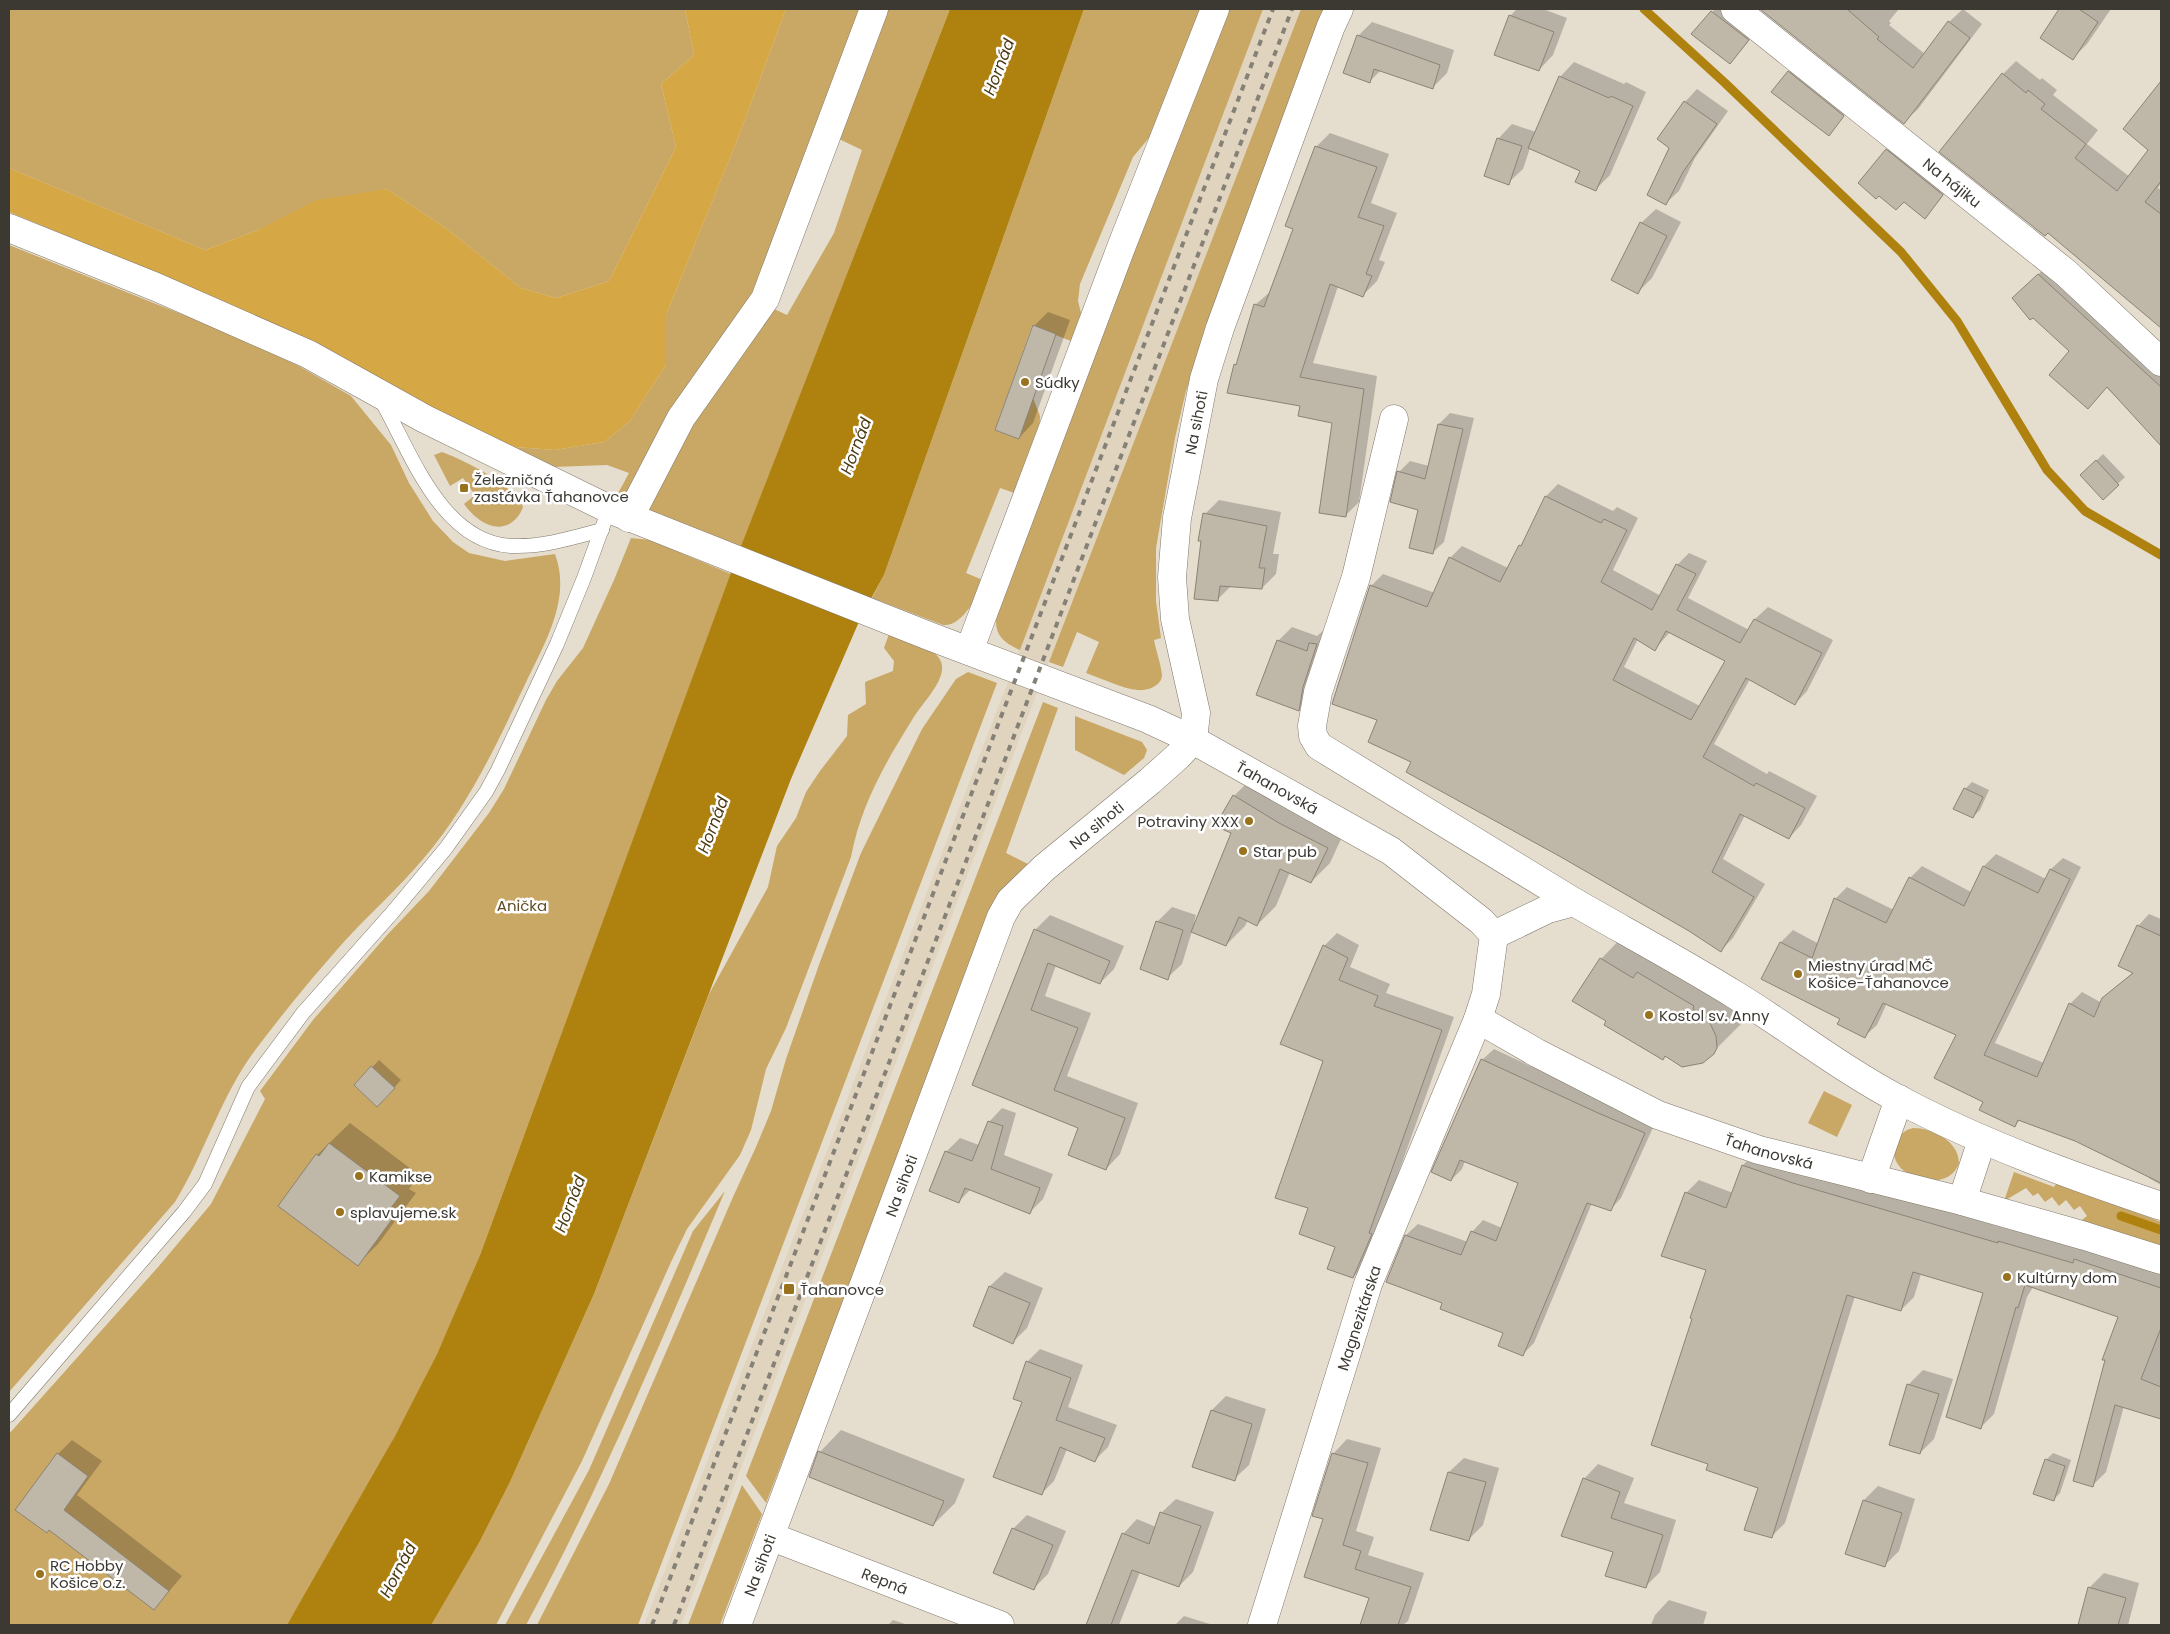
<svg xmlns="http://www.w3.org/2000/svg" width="2170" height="1634" font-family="Poppins,sans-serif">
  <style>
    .built { fill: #e0d4be }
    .green { fill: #c9a765; fill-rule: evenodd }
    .forest { fill: #d6a745 }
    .water { fill: #af820f }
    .shadow { fill: #0003; fill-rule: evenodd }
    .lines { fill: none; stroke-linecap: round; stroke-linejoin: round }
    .stream { stroke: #af820f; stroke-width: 9 }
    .building { fill: #bfb7a8; stroke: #8b8476; fill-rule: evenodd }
    .lane-casing { stroke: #80786b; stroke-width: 15 }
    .street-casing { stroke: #80786b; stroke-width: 29 }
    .lane { stroke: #fff; stroke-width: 14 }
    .street { stroke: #fff; stroke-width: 28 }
    .rail { stroke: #868177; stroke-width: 4; stroke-dasharray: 6 6; stroke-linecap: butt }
    .poi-dot { fill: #98721d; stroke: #fff; stroke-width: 2 }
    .labels { text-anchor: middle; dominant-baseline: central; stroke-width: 5; stroke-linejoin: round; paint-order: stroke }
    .street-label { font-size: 15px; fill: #3c3933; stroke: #fff }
    .poi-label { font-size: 15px; fill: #3c3933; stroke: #fff; text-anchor: start }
    .park-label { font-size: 15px; fill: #614d25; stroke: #fff }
    .water-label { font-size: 16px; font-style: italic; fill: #4c390f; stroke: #fff }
  </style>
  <rect width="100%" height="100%" fill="#e5ddce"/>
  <path class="built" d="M1263 9H1301L1035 698 681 1625H644L1006 687Z"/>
  <g class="green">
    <path d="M9 9H685L694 55 661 84 676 147 609 281 556 298 521 288 447 229 387 189 258 230 205 250 9 168Z"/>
    <path d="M786 9H862L758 295 633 488 615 499 629 473 607 465 553 467 501 446 555 450 604 442 629 422 666 365V315L738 138Z"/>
    <path d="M885 9H950L741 547 650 511 648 507 679 436 772 308 787 315 834 233 862 150 839 139Z"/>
    <path d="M1084 9H1203L1153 133 1133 157 1080 284 1078 301 1081 313 1071 341 1032 326 995 430 1019 439 1033 398 1040 416 1039 439 1020 495 1000 488 966 573 985 581C977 595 963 627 943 625L872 598 884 575Z"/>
    <path d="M1224 9H1263L1020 650C1001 642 993 633 997 612Z"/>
    <path d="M1301 9H1326L1186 391 1175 438 1156 548V601L1161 638 1154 640C1156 651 1161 664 1162 675 1162 686 1147 691 1138 690 1123 689 1101 678 1086 673L1099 642 1077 632 1063 667 1049 662Z"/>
    <path d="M9 245 211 326 297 365 351 396 391 445 409 483 433 521 453 542 469 553 505 561 555 554C571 597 547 639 528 678 498 741 470 804 424 858 399 888 368 915 342 944 312 978 283 1013 256 1049 221 1095 205 1153 175 1202L9 1392Z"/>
    <path d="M442 452C464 460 514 485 523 507 521 513 517 519 511 523 493 534 474 518 464 504L475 495 463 478 450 486 434 455Z"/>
    <path d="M631 538 650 540 731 574 480 1255C465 1289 452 1323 436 1356 391 1448 340 1538 287 1625H9V1434L159 1266 211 1204 265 1099 260 1091 313 1020 388 934 429 891 489 813 504 789 546 700 557 681 583 648 614 580ZM371 1066 395 1088 377 1107 354 1085Z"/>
    <path d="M889 634 933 652C941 658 944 665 941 675 936 691 920 706 912 720 884 765 861 805 851 857L786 1028 766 1069 751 1130 740 1155 687 1229 671 1262 582 1461 496 1625H429L480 1541 510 1482 594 1294 709 994 768 887 777 846 796 818 806 792 820 771 847 736 848 715 866 704 865 682 893 671 894 661 884 648Z"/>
    <path d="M968 672 997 683 638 1625H537L609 1484 733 1197 756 1147 771 1111 786 1059 820 962 861 853 922 729 956 679Z"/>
    <path d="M1043 702 1058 708 1006 853 1030 865 1005 888 766 1503 746 1476Z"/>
    <path d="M1075 716 1142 742 1147 750 1144 758 1124 775 1075 750Z"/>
    <path d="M1824 1091 1852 1105 1837 1137 1808 1123Z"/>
    <path d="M1913 1128C1932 1128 1959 1141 1959 1163 1949 1194 1894 1180 1894 1152 1894 1148 1896 1141 1897 1137L1907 1130Z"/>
    <path d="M2014 1172 2054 1187 2057 1182 2161 1222V1245L2078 1223 2087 1216 2080 1206 2074 1210 2066 1200 2059 1206 2052 1197 2045 1202 2038 1193 2033 1196 2026 1188 2004 1201Z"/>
    <path d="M725 1191C663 1337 602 1485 526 1625H505L589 1470 693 1231Z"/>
    <path d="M742 1485 762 1514 720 1625H688Z"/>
  </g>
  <path class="forest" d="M685 9H786L738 138 666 315V365L629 422 604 442 555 450 501 446 317 344 219 299 9 212V168L205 250 258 230 317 200 387 189 447 229 521 288 556 298 609 281 676 147 661 84 694 55Z"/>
  <path class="water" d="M950 9H1084L884 575 861 617 791 779 594 1294 510 1482 480 1541 431 1625H287L395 1436 437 1354 480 1255 736 559Z"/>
  <g class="shadow">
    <path d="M1517 9H1543L1567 18 1553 55 1539 70 1510 16Z"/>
    <path d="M1715 9H1727L1755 33 1730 63 1693 34Z"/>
    <path d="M1775 9H1899L1889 21 1891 23 1889 25 1925 54 1949 22 1963 9 1982 24 1918 109 1904 122 1770 15Z"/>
    <path d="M2060 9H2111L2087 44 2072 59 2041 38Z"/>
    <path d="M1372 22 1454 50 1447 73 1432 88 1381 70 1370 81 1358 36Z"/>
    <path d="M2016 61 2040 80 2042 78 2057 90 2053 95 2098 130 2087 144 2130 177 2150 149 2159 86 2161 83V183L2158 188 2161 190V326L2151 318 2003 74Z"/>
    <path d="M1574 62 1624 84 1626 82 1646 92 1610 175 1596 189 1582 170 1530 148 1523 169 1508 183 1498 139 1512 124 1536 132 1560 77Z"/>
    <path d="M1795 65 1850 108 1829 134 1789 72Z"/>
    <path d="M1697 89 1728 111 1695 158 1679 191 1666 203 1671 147 1659 139 1685 102Z"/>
    <path d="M1330 133 1389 154 1371 203 1397 213 1379 260 1385 262 1377 281 1363 295 1338 286 1313 363 1377 376 1359 502 1345 516 1334 422 1302 405 1235 365 1238 362 1255 305 1271 291 1294 228 1316 147Z"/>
    <path d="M1897 140 1952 184 1925 218 1887 150Z"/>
    <path d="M1656 209 1681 222 1652 278 1638 292 1641 223Z"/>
    <path d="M2050 263 2161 369V442L2070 351 2025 287Z"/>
    <path d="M1048 312 1070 320 1033 423 1019 438 1034 326Z"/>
    <path d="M1450 413 1474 418 1444 542 1432 553 1419 509 1399 472 1410 461 1429 466 1439 424Z"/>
    <path d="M2103 454 2125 477 2103 498 2082 475Z"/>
    <path d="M1558 484 1613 511 1617 507 1638 518 1613 570 1661 596 1677 565 1689 553 1707 561 1688 598 1749 630 1755 619 1768 607 1833 640 1807 691 1795 704 1750 679 1714 744 1767 774 1769 771 1817 796 1801 825 1789 838 1745 815 1723 859 1765 884 1733 938 1721 950 1413 761 1379 719 1333 703 1371 586 1383 574 1435 593 1450 558 1462 546 1508 568 1520 546 1525 540 1546 496ZM1670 632 1727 660 1700 706 1624 667 1638 639 1655 649Z"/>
    <path d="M1219 500 1281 512 1273 554H1279L1276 574 1262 588 1231 586 1218 599 1202 540 1205 514Z"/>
    <path d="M1292 627 1317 636 1324 630 1330 631 1312 696 1299 709 1278 641Z"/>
    <path d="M1253 777 1346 828 1330 863 1311 882 1290 872 1276 906 1257 925 1248 920 1245 926 1226 945 1192 931 1182 964 1167 978 1157 922 1172 907 1196 915 1194 923 1196 924 1232 833 1234 796Z"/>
    <path d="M1972 782 1989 790 1980 810 1973 817 1965 789Z"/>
    <path d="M1996 854 2046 879 2051 869 2063 858 2081 867 1995 1043 2044 1063 2070 1004 2082 992 2102 1003 2116 987 2134 972 2138 926 2149 914 2161 919V1185L2149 1178 2150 1176 2076 1140 2021 1119 2015 1125 1984 1101 1957 1034 1887 1003 1877 1025 1865 1036 1841 1019 1762 978 1781 942 1793 930 1819 944 1835 899 1847 887 1894 910 1910 878 1922 866 1971 892 1984 866Z"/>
    <path d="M1050 915 1124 946 1114 969 1100 983 1056 965 1045 996 1091 1013 1067 1076 1138 1103 1120 1154 1106 1169 1080 1127 974 1084 1035 930Z"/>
    <path d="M1629 930 1745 1010 1744 1021 1715 1050 1666 1055 1663 1059 1608 1021 1601 959Z"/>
    <path d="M1337 933 1359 945 1350 967 1390 984 1386 993 1454 1017 1366 1264 1353 1277 1337 1246 1310 1208 1325 1061 1324 946Z"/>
    <path d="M1494 1049 1610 1103 1656 1121 1621 1198 1610 1210 1592 1203 1534 1343 1523 1354 1505 1332 1444 1302 1387 1281 1406 1235 1418 1224 1468 1242 1472 1232 1483 1220 1502 1228 1520 1183 1465 1161 1462 1169 1451 1180 1482 1060Z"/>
    <path d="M379 1060 401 1080 384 1099 356 1085Z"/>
    <path d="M1002 1108 1016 1113 1004 1155 1053 1174 1043 1199 1029 1213 971 1189 958 1202 930 1191 946 1152 960 1138 979 1145 989 1122Z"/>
    <path d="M350 1123 419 1175 409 1189 416 1193 378 1244 358 1264 317 1155Z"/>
    <path d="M1756 1152 1807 1170 2011 1230 2013 1229 2161 1271V1417L2124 1406 2106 1472 2093 1485 2120 1316 2033 1287 2027 1297 1994 1414 1981 1427 1985 1292 1921 1274 1914 1297 1901 1310 1855 1296 1785 1523 1772 1536 1759 1488 1710 1463 1652 1444 1708 1270 1686 1193 1699 1180 1733 1193 1743 1165Z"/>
    <path d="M1005 1272 1043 1288 1027 1328 1013 1342 975 1326 990 1286Z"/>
    <path d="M1040 1349 1083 1365 1068 1407 1117 1425 1108 1447 1095 1460 1067 1449 1054 1481 1041 1494 1027 1362Z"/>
    <path d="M1923 1370 1953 1379 1934 1439 1920 1453 1908 1385Z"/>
    <path d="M1226 1396 1266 1409 1249 1465 1234 1479 1212 1410Z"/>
    <path d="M841 1430 965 1479 955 1503 933 1525 820 1452Z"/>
    <path d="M1347 1439 1381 1448 1356 1531 1374 1537 1368 1555 1424 1573 1408 1621 1403 1625 1361 1624 1371 1597 1324 1518 1333 1454Z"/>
    <path d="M72 1440 102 1461 77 1495 182 1576 154 1609 50 1528 58 1454Z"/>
    <path d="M2053 1453 2071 1460 2060 1493 2053 1500 2046 1460Z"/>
    <path d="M1464 1458 1499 1468 1483 1525 1468 1540 1449 1472Z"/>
    <path d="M1598 1464 1634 1478 1624 1503 1676 1520 1660 1572 1645 1587 1614 1552 1584 1479Z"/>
    <path d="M1878 1486 1915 1499 1899 1551 1884 1566 1846 1553 1864 1500Z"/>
    <path d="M1176 1499 1214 1512 1193 1572 1179 1586 1140 1572 1119 1625H1088L1123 1534 1137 1519 1156 1527 1161 1513Z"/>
    <path d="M1027 1515 1066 1531 1048 1574 1034 1588 1013 1529Z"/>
    <path d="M2104 1573 2139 1583 2128 1625H2080L2090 1587Z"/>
    <path d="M1669 1600 1707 1612 1703 1625H1651L1655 1615Z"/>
    <path d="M1184 1616 1213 1625H1175Z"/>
    <path d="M893 1620 908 1625H888Z"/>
  </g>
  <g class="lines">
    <g class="stream">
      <path d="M1644 9 1725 83 1901 252 1957 321 2047 470 2085 511 2161 555"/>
      <path d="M2121 1216 2161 1230"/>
    </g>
  </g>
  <g class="building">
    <path d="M1760 9H1847L1879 37 1877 39 1913 68 1948 21 1970 38 1904 124Z"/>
    <path d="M2059 9H2079L2098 22 2073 60 2040 38Z"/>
    <path d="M1711 11 1749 40 1730 64 1691 34Z"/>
    <path d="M1509 15 1554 32 1539 71 1494 55Z"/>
    <path d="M1357 35 1440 65 1433 89 1374 69 1370 83 1343 73Z"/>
    <path d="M1788 71 1844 116 1829 136 1771 92Z"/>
    <path d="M2002 73 2026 93 2028 90 2045 104 2041 109 2086 144 2075 158 2117 191 2148 150 2123 129 2161 81V181L2145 202 2161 214V328L2048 233 2045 236 1939 152Z"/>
    <path d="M1559 76 1609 98 1611 96 1633 106 1596 191 1575 182 1580 171 1528 148Z"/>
    <path d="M1684 101 1717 124 1683 172 1666 205 1647 195 1669 148 1657 139Z"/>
    <path d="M1497 138 1522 146 1509 185 1484 176Z"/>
    <path d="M1315 146 1377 167 1358 217 1384 226 1366 274 1372 276 1363 297 1330 284 1300 377 1364 389 1346 517 1319 513 1332 423 1298 416 1300 406 1227 393 1234 364 1236 365 1254 304 1264 307 1293 229 1285 226Z"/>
    <path d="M1886 149 1943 195 1925 219 1904 202 1896 210 1879 196 1876 199 1858 183Z"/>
    <path d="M1640 222 1667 236 1638 294 1611 280Z"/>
    <path d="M2038 274 2161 387V446L2107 387 2088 409 2049 375 2069 351 2033 318 2030 320 2012 298Z"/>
    <path d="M1033 325 1056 334 1019 439 995 430Z"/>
    <path d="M1438 424 1463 429 1433 554 1409 548 1418 510 1390 502 1397 471 1425 479Z"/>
    <path d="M2096 460 2119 485 2103 500 2080 475Z"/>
    <path d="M1545 496 1601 523 1604 519 1627 530 1601 582 1652 610 1676 564 1696 574 1677 610 1740 643 1754 619 1822 653 1795 705 1746 678 1703 757 1754 786 1756 783 1805 808 1789 839 1740 814 1712 872 1754 897 1721 952 1689 931 1561 857 1406 772 1411 762 1368 742 1377 720 1332 704 1370 585 1427 607 1449 557 1500 582 1519 545 1521 546ZM1666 631 1725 661 1691 720 1613 680 1634 638 1655 651Z"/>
    <path d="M1203 513 1267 526 1259 568H1265L1262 589 1220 586 1218 601 1194 599 1201 541H1198Z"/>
    <path d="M1277 640 1307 651 1309 643 1317 644 1303 687 1299 711 1256 695Z"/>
    <path d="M1964 788 1983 797 1973 818 1953 809Z"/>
    <path d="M1233 795 1279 823 1328 848 1311 883 1280 869 1257 926 1239 917 1226 946 1191 932 1231 833 1215 826Z"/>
    <path d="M1983 866 2038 893 2050 869 2070 879 1984 1055 2037 1077 2069 1003 2094 1017 2102 998 2133 973 2118 966 2137 925 2161 936V1183L2075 1141 2018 1120 2015 1127 1979 1110 1983 1102 1934 1078 1956 1035 1883 1003 1865 1038 1837 1024 1840 1019 1761 979 1780 942 1812 958 1834 898 1886 923 1909 877 1964 906Z"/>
    <path d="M1156 921 1183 930 1168 980 1140 969Z"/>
    <path d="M1034 929 1110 961 1100 984 1048 963 1031 1010 1078 1028 1054 1090 1125 1118 1106 1170 1068 1155 1078 1128 972 1085Z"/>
    <path d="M1323 945 1348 958 1339 980 1378 996 1374 1006 1442 1030 1369 1233 1372 1234 1353 1278 1327 1269 1335 1247 1299 1234 1308 1208 1275 1198 1323 1061 1280 1044Z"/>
    <path d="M1600 958 1633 978 1637 972 1694 1006 1693 1009 1708 1019 1716 1036 1717 1048 1714 1054 1703 1063 1682 1067 1665 1056 1663 1060 1604 1025 1606 1021 1572 1001Z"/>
    <path d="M1481 1059 1598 1113 1645 1133 1611 1211 1587 1203 1523 1356 1498 1346 1503 1333 1440 1309 1442 1303 1386 1282 1405 1235 1461 1255 1471 1231 1496 1241 1518 1183 1460 1160 1451 1181 1431 1172Z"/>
    <path d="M371 1066 395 1088 377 1107 354 1085Z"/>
    <path d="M988 1121 1003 1126 991 1169 1040 1188 1030 1214 965 1188 959 1203 929 1191 945 1151 972 1161Z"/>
    <path d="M329 1143 400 1196 390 1209 396 1214 358 1266 278 1206 316 1154 319 1156Z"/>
    <path d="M1742 1165 1793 1183 1998 1243V1241L2073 1263 2074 1259 2161 1288V1328L2141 1379 2161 1387V1419L2115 1405 2093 1487 2073 1481 2105 1360H2102L2118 1317 2025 1285 2018 1308 2016 1307 1981 1429 1946 1417 1983 1293 1913 1272 1901 1311 1847 1295 1772 1538 1744 1530 1758 1488 1706 1470 1708 1464 1651 1445 1692 1319 1690 1318 1706 1270 1661 1256 1685 1192 1726 1208Z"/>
    <path d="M989 1286 1030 1303 1013 1344 973 1326Z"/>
    <path d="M1026 1361 1071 1378 1056 1420 1105 1438 1095 1462 1060 1447 1042 1495 993 1477 1022 1402 1013 1399Z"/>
    <path d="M1907 1384 1939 1394 1920 1454 1889 1445Z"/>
    <path d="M1211 1410 1252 1424 1235 1481 1192 1467Z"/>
    <path d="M818 1451 944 1501 933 1526 809 1477Z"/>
    <path d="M57 1453 88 1476 64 1510 169 1591 154 1610 49 1530 47 1533 15 1510Z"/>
    <path d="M1332 1453 1368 1463 1343 1545 1361 1551 1355 1569 1411 1587 1398 1625H1360L1369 1598 1304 1577 1323 1519 1312 1516Z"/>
    <path d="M2045 1459 2065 1466 2054 1501 2033 1494Z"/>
    <path d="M1448 1472 1486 1482 1469 1541 1430 1530Z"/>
    <path d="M1583 1478 1620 1492 1611 1518 1663 1535 1646 1588 1605 1576 1613 1552 1561 1536Z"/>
    <path d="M1863 1500 1902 1513 1885 1567 1845 1554Z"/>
    <path d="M1160 1512 1201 1526 1179 1587 1132 1570 1111 1625H1086L1122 1533 1149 1544Z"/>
    <path d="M1012 1528 1053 1545 1034 1590 993 1573Z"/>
    <path d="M2088 1587 2126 1598 2118 1625H2078Z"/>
  </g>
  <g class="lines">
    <defs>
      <g id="lane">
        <path d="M381 400C411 452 441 543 512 546 543 547 572 538 602 530"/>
        <path d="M9 1415 184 1212 205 1184 248 1087 262 1068 303 1013 392 913 446 848 486 792 498 770 557 644 584 578 609 509"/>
      </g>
      <g id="street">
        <path id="s1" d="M1735 9 2066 273 2161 362"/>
        <path id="s2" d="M9 228 156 287 308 354 425 419 609 509 929 636 1148 719 1193 740 1391 851 1481 921 1494 935 1486 994 1478 1019 1368 1284 1262 1625"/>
        <path d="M1394 419 1356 577 1318 692 1312 726 1313 736 1319 746 1574 902"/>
        <path d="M629 518 681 418 765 299 874 9"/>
        <path d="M969 651 1122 245 1215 9"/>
        <path d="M1494 935 1548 909 1574 902C1628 933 1684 963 1737 996 1792 1030 1843 1070 1900 1100 1983 1144 2072 1176 2161 1206"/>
        <path id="s3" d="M1478 1019 1537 1053 1658 1115 1759 1150 1962 1201 2085 1236 2161 1260"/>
        <path d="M1871 1179 1899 1099"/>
        <path d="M1962 1201 1982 1140"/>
        <path id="s4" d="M772 1537 1000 1625"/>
        <path id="s5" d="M737 1625 1001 917 1010 901 1044 868 1150 781 1178 756 1193 740 1196 713 1175 619 1172 577 1177 518 1204 379 1220 328 1331 26 1339 9"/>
      </g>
    </defs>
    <use href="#lane" class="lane-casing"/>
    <use href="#street" class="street-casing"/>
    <use href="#lane" class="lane"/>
    <use href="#street" class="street"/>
    <g class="rail">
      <path d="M652 1625 1273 9"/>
      <path d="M674 1625 1292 9"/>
    </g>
  </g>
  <g class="poi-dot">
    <circle cx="1025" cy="382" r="5"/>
    <rect x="459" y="483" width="10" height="10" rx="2.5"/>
    <circle cx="1249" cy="821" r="5"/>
    <circle cx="1243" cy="851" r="5"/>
    <circle cx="1798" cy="974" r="5"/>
    <circle cx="1649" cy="1015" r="5"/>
    <circle cx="359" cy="1176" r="5"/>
    <circle cx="340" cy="1212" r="5"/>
    <circle cx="2007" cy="1277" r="5"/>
    <rect x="783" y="1283" width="12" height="12" rx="2.5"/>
    <circle cx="40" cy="1574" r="5"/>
  </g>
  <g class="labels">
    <g class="street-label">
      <text stroke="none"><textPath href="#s1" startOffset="278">Na hájiku</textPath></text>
      <text stroke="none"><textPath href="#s5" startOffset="1340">Na sihoti</textPath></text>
      <text stroke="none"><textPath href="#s2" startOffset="1388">Ťahanovská</textPath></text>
      <text stroke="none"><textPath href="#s5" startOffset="889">Na sihoti</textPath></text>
      <text stroke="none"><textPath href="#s3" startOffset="321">Ťahanovská</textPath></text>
      <text stroke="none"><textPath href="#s5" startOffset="469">Na sihoti</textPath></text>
      <text transform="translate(1359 1318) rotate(-72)">Magnezitárska</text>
      <text stroke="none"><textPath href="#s5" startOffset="64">Na sihoti</textPath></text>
      <text stroke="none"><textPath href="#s4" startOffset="121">Repná</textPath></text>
    </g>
    <g class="poi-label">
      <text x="1035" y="382">Súdky</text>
      <text x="474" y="479">Železničná<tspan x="474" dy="17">zastávka Ťahanovce</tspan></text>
      <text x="1239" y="821" text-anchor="end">Potraviny XXX</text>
      <text x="1253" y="851">Star pub</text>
      <text x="1808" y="965">Miestny úrad MČ<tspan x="1808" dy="17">Košice-Ťahanovce</tspan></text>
      <text x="1659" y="1015">Kostol sv. Anny</text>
      <text x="369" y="1176">Kamikse</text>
      <text x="350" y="1212">splavujeme.sk</text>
      <text x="2017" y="1277">Kultúrny dom</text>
      <text x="800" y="1289">Ťahanovce</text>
      <text x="50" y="1565">RC Hobby<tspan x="50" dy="17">Košice o.z.</tspan></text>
    </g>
    <g class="park-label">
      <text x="522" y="905">Anička</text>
    </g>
    <g class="water-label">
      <text transform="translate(999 67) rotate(-69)">Hornád</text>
      <text transform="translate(856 446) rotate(-69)">Hornád</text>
      <text transform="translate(713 825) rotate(-69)">Hornád</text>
      <text transform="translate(570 1204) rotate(-69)">Hornád</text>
      <text transform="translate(398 1570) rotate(-62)">Hornád</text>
    </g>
  </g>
  <rect width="2170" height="1634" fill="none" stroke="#3c3933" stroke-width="20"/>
</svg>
